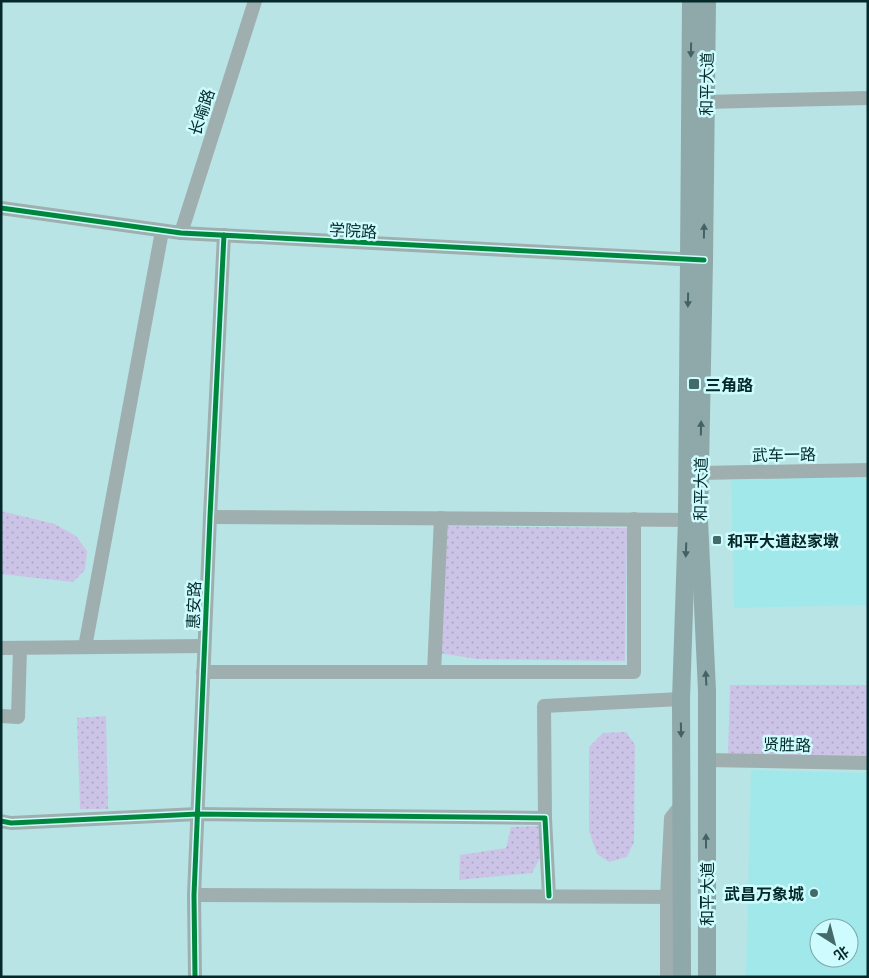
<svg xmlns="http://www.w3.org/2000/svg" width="869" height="978" font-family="Lato,'Noto Sans SC',sans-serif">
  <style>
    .built { fill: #a1e8eb; fill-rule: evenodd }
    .park { fill: url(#park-dots) }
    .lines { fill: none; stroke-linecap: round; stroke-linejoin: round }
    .minor { stroke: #9fafaf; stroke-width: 14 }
    .major { stroke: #8fa8a9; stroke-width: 18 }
    .cycleway-casing { stroke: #cefcfe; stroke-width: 8 }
    .cycleway { stroke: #00873e; stroke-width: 5 }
    .oneway { fill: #436263 }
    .poi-dot { fill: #446a6b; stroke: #cefcfe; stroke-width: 2 }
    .labels { text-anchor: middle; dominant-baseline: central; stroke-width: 5; stroke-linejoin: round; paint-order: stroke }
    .street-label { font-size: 16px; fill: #05292a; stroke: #cefcfe }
    .poi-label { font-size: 16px; font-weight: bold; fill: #05292a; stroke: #cefcfe; text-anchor: start }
  </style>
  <defs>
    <pattern id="park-dots" width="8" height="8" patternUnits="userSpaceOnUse" patternTransform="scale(1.25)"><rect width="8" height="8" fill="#ccc4e7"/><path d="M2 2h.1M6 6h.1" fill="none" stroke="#aea8c6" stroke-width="1.8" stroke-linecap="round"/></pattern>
  </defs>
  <rect width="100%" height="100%" fill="#b8e4e5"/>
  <g class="built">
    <path d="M868 476V605L734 608 731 480Z"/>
    <path d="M751 770 868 773V977H746ZM819 928H849V958H819Z"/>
  </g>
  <g class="park">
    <path d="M1 511 55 524 76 536 87 551 85 570 73 582 1 574Z"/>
    <path d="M445 526 627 528 625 661 477 659 438 653Z"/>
    <path d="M730 685H868V756L728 755Z"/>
    <path d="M106 716 108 809H80L77 718Z"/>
    <path d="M626 732 635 745 634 842 627 857 609 862 597 854 589 831V747L603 733Z"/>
    <path d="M538 826 541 856 532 873 459 880 460 855 506 848 511 827Z"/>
  </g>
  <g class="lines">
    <g class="minor">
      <path d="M706 102 868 98"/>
      <path d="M1 208 181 233 698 260"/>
      <path d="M181 233 255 1"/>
      <path d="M700 473 868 470"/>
      <path d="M210 517 696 520"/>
      <path d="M85 647 162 231"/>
      <path d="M1 648 204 646"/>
      <path d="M203 672H634V519"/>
      <path d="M434 672 441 518"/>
      <path d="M1 716 18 717 20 648"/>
      <path d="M706 760 868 763"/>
      <path d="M545 818 544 706 681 699"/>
      <path d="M1 821 11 823 198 814 545 818 549 896"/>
      <path d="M194 895 682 897"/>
      <path d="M195 977 194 895 210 517 224 235"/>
      <path d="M667 977V897L671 818 682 804"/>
    </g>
    <g class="major">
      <path d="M707 1 704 260 699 520 707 691V977"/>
      <path d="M682 977 681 699 687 520 691 1"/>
    </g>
    <defs>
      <g id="cycleway">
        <path d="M1 208 181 233 704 260"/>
        <path d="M1 821 11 823 198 814 545 818 549 896"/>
        <path d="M195 977 194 895 210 517 224 235"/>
      </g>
    </defs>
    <use href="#cycleway" class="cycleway-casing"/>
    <use href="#cycleway" class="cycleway"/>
  </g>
  <defs><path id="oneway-solid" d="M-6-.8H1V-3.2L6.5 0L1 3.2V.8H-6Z" transform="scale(1.25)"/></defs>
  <g class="oneway">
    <use href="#oneway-solid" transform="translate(691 50) rotate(91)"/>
    <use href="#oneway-solid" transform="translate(704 231) rotate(-89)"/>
    <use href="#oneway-solid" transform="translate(688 300) rotate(91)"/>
    <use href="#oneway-solid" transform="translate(701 428) rotate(-89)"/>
    <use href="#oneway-solid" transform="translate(686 550) rotate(92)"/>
    <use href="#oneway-solid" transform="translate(706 678) rotate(-93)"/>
    <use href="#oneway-solid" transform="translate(681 730) rotate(89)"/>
    <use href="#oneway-solid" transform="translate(706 841) rotate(-90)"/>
  </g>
  <g class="poi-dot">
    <rect x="688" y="378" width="12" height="12" rx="2.5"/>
    <rect x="712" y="535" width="10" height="10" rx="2.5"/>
    <circle cx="814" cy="893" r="5"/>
  </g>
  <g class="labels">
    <g class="street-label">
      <text transform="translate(706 84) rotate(-89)">和平大道</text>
      <text transform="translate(201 112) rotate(-72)">长喻路</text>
      <text transform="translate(353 230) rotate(3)">学院路</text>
      <text transform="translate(784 454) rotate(-1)">武车一路</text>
      <text transform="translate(700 489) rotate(-89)">和平大道</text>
      <text transform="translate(193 605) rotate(-88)">惠安路</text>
      <text transform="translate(787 744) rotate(1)">贤胜路</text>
      <text transform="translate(706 894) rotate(-90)">和平大道</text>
    </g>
    <g class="poi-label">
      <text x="705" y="384">三角路</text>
      <text x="727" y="540">和平大道赵家墩</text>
      <text x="804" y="893" text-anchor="end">武昌万象城</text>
    </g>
  </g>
  <rect width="869" height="978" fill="none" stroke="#05292a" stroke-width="5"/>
  <g transform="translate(834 943) rotate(144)"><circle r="24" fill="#cefcfe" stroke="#7ea8a9"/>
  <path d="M0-4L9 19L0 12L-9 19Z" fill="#446a6b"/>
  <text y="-8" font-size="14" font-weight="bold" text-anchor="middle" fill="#05292a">北</text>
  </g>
</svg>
